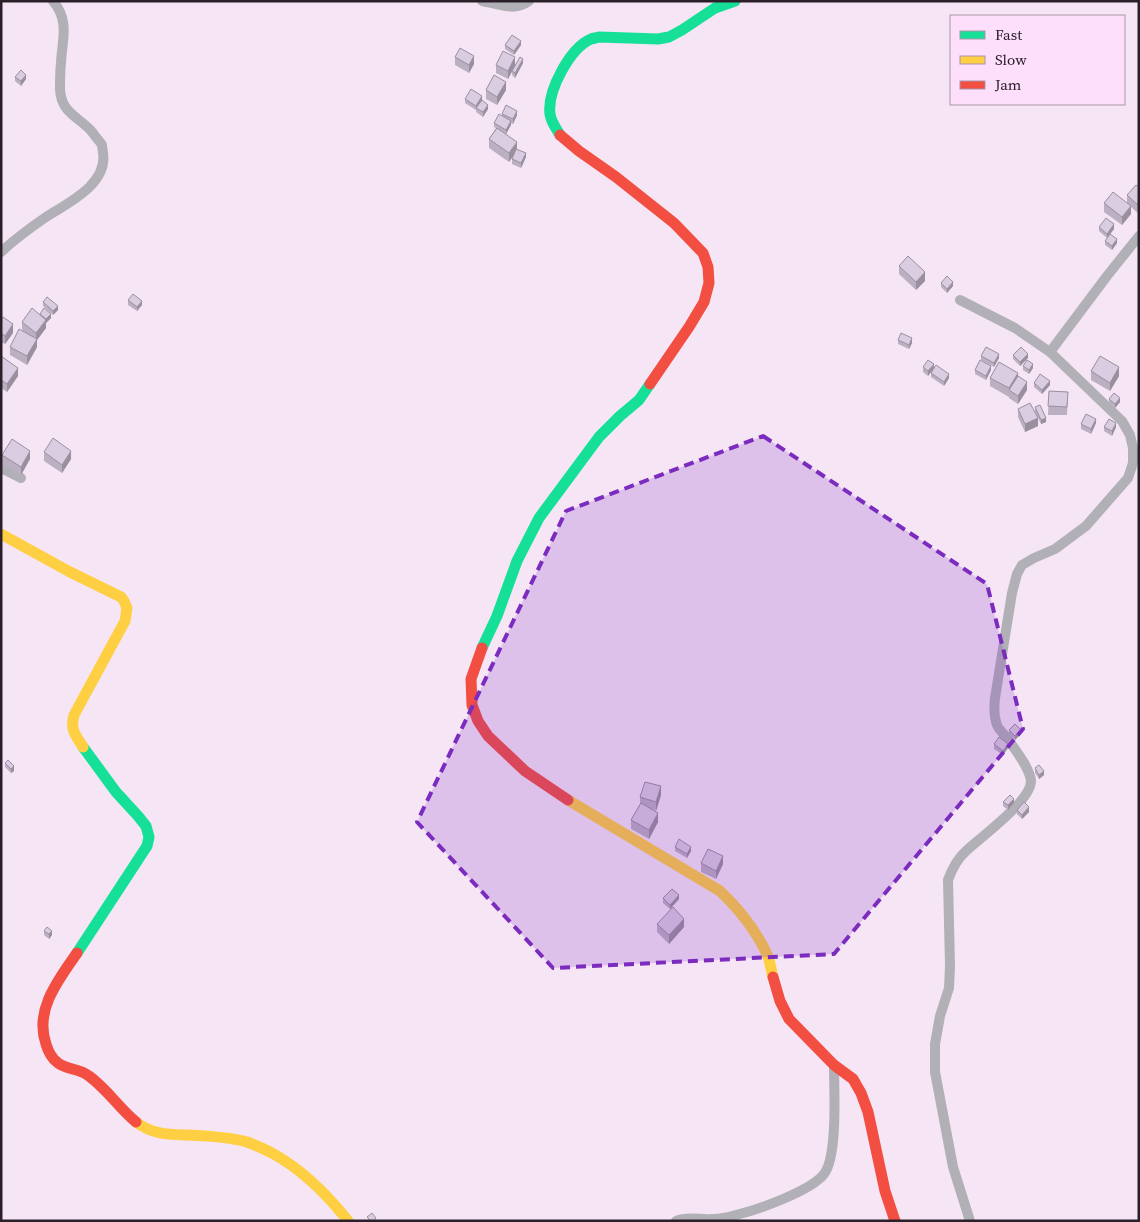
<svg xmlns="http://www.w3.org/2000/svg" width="1140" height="1222" font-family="'Source Serif 4',serif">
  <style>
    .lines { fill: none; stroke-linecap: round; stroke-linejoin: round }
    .street { stroke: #b1b0b7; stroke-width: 10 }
    .fast { stroke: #16e098; stroke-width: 11 }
    .slow { stroke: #ffcf43; stroke-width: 11 }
    .jam { stroke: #f24e42; stroke-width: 11 }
    .wall { fill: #bbafc2 }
    .shaded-wall { fill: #998f9e }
    .building { fill: #dacce1; stroke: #998f9e }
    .marked { fill: #7b2cbf; fill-opacity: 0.2; stroke: #7b2cbf; stroke-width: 4; stroke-dasharray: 10 6; stroke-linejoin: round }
  </style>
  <rect width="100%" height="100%" fill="#f6e6f5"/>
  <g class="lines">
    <g class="street">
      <path d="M482 1C499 4 514 12 529 1"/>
      <path d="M1 252C15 239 30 228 46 217 68 203 108 184 103 153 103 152 102 146 102 145 100 141 95 137 93 133 80 117 61 114 60 89 60 80 60 71 61 63 62 40 70 21 53 1"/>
      <path d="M960 300 1015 328 1050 352 1107 276 1139 236"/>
      <path d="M1 468 21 478"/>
      <path d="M676 1221C688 1216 700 1220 713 1219 720 1219 729 1217 736 1215 757 1210 811 1191 824 1174 838 1156 834 1089 834 1065"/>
      <path d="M970 1221 953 1167 935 1072V1044L940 1016 949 988 950 966 948 880C952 869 957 859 966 851 981 837 1031 801 1031 781 1030 768 1014 748 1007 738 1004 734 999 730 997 725 994 717 994 707 995 698L1012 593 1017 574 1022 565 1034 558 1055 549 1086 526 1128 478 1133 463V448L1130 435 1122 421 1050 352"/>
    </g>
    <g class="fast">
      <path d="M560 135C556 128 551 122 550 114 547 91 570 48 591 39 594 38 596 38 599 37L658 39 669 37 682 30 715 8 735 1"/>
      <path d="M482 648 497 616 517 561 539 518 599 437 620 416 639 400 650 384"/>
      <path d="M77 953 147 846 149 837 146 826 138 816 116 792 83 747"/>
    </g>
    <g class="slow">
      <path d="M1 534 70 572 121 597 124 601 127 608 125 621 74 715C70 730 75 734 83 747"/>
      <path d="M568 800 720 891C739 909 756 931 767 954 770 961 771 970 773 977"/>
      <path d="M136 1122C158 1139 180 1133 206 1136 219 1137 234 1138 247 1142 255 1145 264 1149 272 1153 303 1170 326 1193 348 1221"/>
    </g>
    <g class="jam">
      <path d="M560 135 579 151 616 177 674 223 703 253 708 267 709 283 704 302 689 327 650 384"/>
      <path d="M482 648 471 679 472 705 478 721 488 736 525 771 568 800"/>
      <path d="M77 953C59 979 34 1010 46 1044 48 1051 51 1058 58 1063 67 1070 79 1068 89 1076 107 1089 119 1108 136 1122"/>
      <path d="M773 977 780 1001 789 1019 834 1065 853 1079 861 1093 868 1112 885 1191 895 1221"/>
    </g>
  </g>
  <g class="wall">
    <path d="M505 45H521L514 55 505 49Z"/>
    <path d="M455 57 474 64 469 73 455 65Z"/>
    <path d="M523 63 515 78 512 75V71L508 79 496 73V65L515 66Z"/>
    <path d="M15 77 26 79 21 86 15 81Z"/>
    <path d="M486 90H506L497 105 486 99Z"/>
    <path d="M465 99 482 101 488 109 483 117 476 112V109V110L465 103Z"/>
    <path d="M502 114 517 115 513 124 511 123V125L506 134 517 149 526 157 521 168 512 164V159L514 155 509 162 489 148V139L496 128 494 127V123L502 116Z"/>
    <path d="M1139 187V212L1138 213 1131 207V214L1122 225 1104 212V203L1127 202V195Z"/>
    <path d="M1099 227 1114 229 1107 238 1099 231Z"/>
    <path d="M1105 241 1117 243 1112 250 1105 245Z"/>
    <path d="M899 266 925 281 916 290 899 274Z"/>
    <path d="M941 283 953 286 947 293 941 287Z"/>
    <path d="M128 300 142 305 137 311 128 305Z"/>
    <path d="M43 302 58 310 53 315 43 306Z"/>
    <path d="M40 315 51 318 46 323V328L37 340V347L27 365 10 355V347L24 332 22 330V322Z"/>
    <path d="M1 320 13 333 5 344 1 342Z"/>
    <path d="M898 340 912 343 909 349 898 344Z"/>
    <path d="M1013 355 1028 358 1020 366 1013 359Z"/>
    <path d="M1 356 18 376 7 392 1 388Z"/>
    <path d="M981 356 999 358 994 367 981 360Z"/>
    <path d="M1023 366 1033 368 1029 374 1023 370Z"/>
    <path d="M923 367 934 368 928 376 923 372Z"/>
    <path d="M975 370H991L986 380 975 374Z"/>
    <path d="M1091 371 1119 376 1110 391 1091 380Z"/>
    <path d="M931 373 949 378 944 386 931 377Z"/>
    <path d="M1018 376 1027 390 1018 404 1009 398V396V397L990 386V378Z"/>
    <path d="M1034 383 1050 385 1042 394 1034 387Z"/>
    <path d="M1049 391 1068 392 1067 415H1048Z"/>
    <path d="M1109 399 1120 402 1115 408 1109 403Z"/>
    <path d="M1035 407 1046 422 1041 424 1035 412Z"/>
    <path d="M1018 409 1038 426 1025 432 1018 417Z"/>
    <path d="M1096 423 1091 434 1081 429V424Z"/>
    <path d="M1104 427H1116L1112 436 1104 431Z"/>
    <path d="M44 452 71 459 62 473 44 461Z"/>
    <path d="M2 455 30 459 21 475 2 463Z"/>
    <path d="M1009 730 1021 734 1015 740 1009 734Z"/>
    <path d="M994 744 1008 748 1003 755 994 749Z"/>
    <path d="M5 763 14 771 11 773 5 767Z"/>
    <path d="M1035 768 1044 775 1039 779 1035 773Z"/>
    <path d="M661 795 656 811 652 809 658 822 649 839 631 829V820L640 804V797Z"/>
    <path d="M1003 802 1014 803 1008 810 1003 806Z"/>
    <path d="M1017 810 1029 812 1022 819 1017 814Z"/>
    <path d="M675 847 691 851 687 858 675 851Z"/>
    <path d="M701 863 723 864 716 879 701 872Z"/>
    <path d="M663 898 679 899 670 909 663 903Z"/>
    <path d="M657 924 684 927 669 944 657 932Z"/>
    <path d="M44 931 52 935 49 939 44 935Z"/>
  </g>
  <g class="shaded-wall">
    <path d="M521 41V45L514 55V51Z"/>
    <path d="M474 56V64L469 73V65Z"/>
    <path d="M515 57V66L508 79V71Z"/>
    <path d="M523 59V63L515 78V73Z"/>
    <path d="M26 75V79L21 86V81Z"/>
    <path d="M506 82V90L497 105V97Z"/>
    <path d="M482 96V101L476 108V110V106Z"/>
    <path d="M488 105V109L483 117V112Z"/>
    <path d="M517 111V115L513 124V119Z"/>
    <path d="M511 121V125L506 134V130Z"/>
    <path d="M517 142V150L509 162V153Z"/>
    <path d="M526 153V157L521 168V163Z"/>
    <path d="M1131 206V214L1122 225V217Z"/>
    <path d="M1114 224V229L1107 238V234Z"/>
    <path d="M1117 239V243L1112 250V246Z"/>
    <path d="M925 272V281L916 290V282Z"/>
    <path d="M953 282V286L947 293V289Z"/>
    <path d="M142 301V305L137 311V307Z"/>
    <path d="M58 306V310L53 315V311Z"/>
    <path d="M51 314V318L46 323V319Z"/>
    <path d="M46 320V328L37 340V347L27 365V356L36 341V333Z"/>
    <path d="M13 324V333L5 344V336Z"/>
    <path d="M912 338V343L909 349V345Z"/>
    <path d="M999 354V358L994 367V363Z"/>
    <path d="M1028 354V358L1020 366V362Z"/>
    <path d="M934 364V368L928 376V371Z"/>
    <path d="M1033 364V368L1029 374V370Z"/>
    <path d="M991 366V370L986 380V376Z"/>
    <path d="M1119 367V376L1110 391V383Z"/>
    <path d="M18 368V376L7 392V384Z"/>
    <path d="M1018 373V381L1009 390V397V388Z"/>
    <path d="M949 374V378L944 386V382Z"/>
    <path d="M1050 381V385L1042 394V390Z"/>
    <path d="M1027 382V390L1018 404V396Z"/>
    <path d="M1120 398V402L1115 408V404Z"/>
    <path d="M1038 418V426L1025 432V424Z"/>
    <path d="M1046 418V422L1041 424V420Z"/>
    <path d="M1096 419V423L1091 434V429Z"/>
    <path d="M1116 423V427L1112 436V431Z"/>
    <path d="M30 451V459L21 475V467Z"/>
    <path d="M71 451V459L62 473V465Z"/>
    <path d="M1021 730V734L1015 740V736Z"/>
    <path d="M1008 744V748L1003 755V751Z"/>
    <path d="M14 766V771L11 773V769Z"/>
    <path d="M1044 771V775L1039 779V775Z"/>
    <path d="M661 786V795L656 811V802Z"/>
    <path d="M1014 799V803L1008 810V805Z"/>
    <path d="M1029 807V812L1022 819V815Z"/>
    <path d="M658 813V822L649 839V830Z"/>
    <path d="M691 847V851L687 858V854Z"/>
    <path d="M723 856V864L716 879V871Z"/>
    <path d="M679 895V899L670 909V905Z"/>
    <path d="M684 919V927L669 944V935Z"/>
    <path d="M52 931V935L49 939V934Z"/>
  </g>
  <g class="building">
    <path d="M512 35 521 41 514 51 505 45Z"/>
    <path d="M460 48 474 56 469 65 455 57Z"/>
    <path d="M503 51 515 57 508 71 496 65Z"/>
    <path d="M520 57 523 59 515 73 512 71Z"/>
    <path d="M21 70 26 75 21 81 15 77Z"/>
    <path d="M494 75 506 82 497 97 486 90Z"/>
    <path d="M471 89 482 96 476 106 465 99Z"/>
    <path d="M482 100 488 105 483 112 476 108Z"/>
    <path d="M506 105 517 111 513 119 502 114Z"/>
    <path d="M499 114 511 121 506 130 494 123Z"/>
    <path d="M497 128 517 142 509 153 489 139Z"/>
    <path d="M516 149 526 153 521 163 512 159Z"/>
    <path d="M1136 185 1139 187 1138 205 1127 195Z"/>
    <path d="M1113 192 1131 206 1122 217 1104 203Z"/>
    <path d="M1106 218 1114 224 1107 234 1099 227Z"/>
    <path d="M1110 234 1117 239 1112 246 1105 241Z"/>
    <path d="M908 256 925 272 916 282 899 266Z"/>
    <path d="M947 276 953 282 947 289 941 283Z"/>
    <path d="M133 294 142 301 137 307 128 300Z"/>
    <path d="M47 297 58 306 53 311 43 302Z"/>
    <path d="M32 308 46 320 36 333 22 322Z"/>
    <path d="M44 308 51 314 46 319 40 314Z"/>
    <path d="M3 317 13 324 5 336 1 333V320Z"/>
    <path d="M19 329 37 339 27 356 10 347Z"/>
    <path d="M901 333 912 338 909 345 898 340Z"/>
    <path d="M986 347 999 354 994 363 981 356Z"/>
    <path d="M1021 347 1028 354 1020 362 1013 355Z"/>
    <path d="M1 356 18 368 7 384 1 380Z"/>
    <path d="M1100 356 1119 367 1110 383 1091 371Z"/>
    <path d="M928 360 934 364 928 371 923 367Z"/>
    <path d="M980 360 991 366 986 376 975 370Z"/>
    <path d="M1027 360 1033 364 1029 370 1023 366Z"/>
    <path d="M999 362 1018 373 1009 388 990 378Z"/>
    <path d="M936 365 949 374 944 382 931 373Z"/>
    <path d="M1040 374 1050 381 1042 390 1034 383Z"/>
    <path d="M1018 376 1027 382 1018 396 1009 390Z"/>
    <path d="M1049 391 1068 392 1067 407 1048 406Z"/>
    <path d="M1114 393 1120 398 1115 404 1109 399Z"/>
    <path d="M1030 403 1038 418 1025 424 1018 409Z"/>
    <path d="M1040 405 1046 418 1041 420 1035 407Z"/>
    <path d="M1086 414 1096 419 1091 429 1081 424Z"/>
    <path d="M1109 419 1116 423 1112 431 1104 427Z"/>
    <path d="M53 438 71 451 62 465 44 452Z"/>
    <path d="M12 439 30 451 21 467 2 455Z"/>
    <path d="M1015 724 1021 730 1015 736 1009 730Z"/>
    <path d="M999 737 1008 744 1003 751 994 744Z"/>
    <path d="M8 760 14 766 11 769 5 763Z"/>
    <path d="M1039 765 1044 771 1039 775 1035 768Z"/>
    <path d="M645 782 661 786 656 802 640 797Z"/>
    <path d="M1010 795 1014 799 1008 805 1003 802Z"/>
    <path d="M1024 802 1029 807 1022 815 1017 810Z"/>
    <path d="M641 803 658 813 649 830 631 820Z"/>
    <path d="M679 839 691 847 687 854 675 847Z"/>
    <path d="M708 849 723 856 716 871 701 863Z"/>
    <path d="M672 889 679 895 670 905 663 898Z"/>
    <path d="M673 907 684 919 669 935 657 924Z"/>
    <path d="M47 927 52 931 49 934 44 931Z"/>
    <path d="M372 1213 376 1218 373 1221H371L367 1217Z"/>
  </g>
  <path class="marked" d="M763 436 987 584 1023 729 834 954 553 968 417 822 566 511Z"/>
  <rect width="1140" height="1222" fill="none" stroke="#2b202a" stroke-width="5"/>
  <rect x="950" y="15" width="175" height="90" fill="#fddffb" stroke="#a993a7"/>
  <rect x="960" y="31" width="25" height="8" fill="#16e098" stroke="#a993a7"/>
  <text x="995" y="40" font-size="15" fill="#2b202a">Fast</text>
  <rect x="960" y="56" width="25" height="8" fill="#ffcf43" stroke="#a993a7"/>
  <text x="995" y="65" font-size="15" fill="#2b202a">Slow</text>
  <rect x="960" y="81" width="25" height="8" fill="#f24e42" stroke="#a993a7"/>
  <text x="995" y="90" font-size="15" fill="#2b202a">Jam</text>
</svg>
